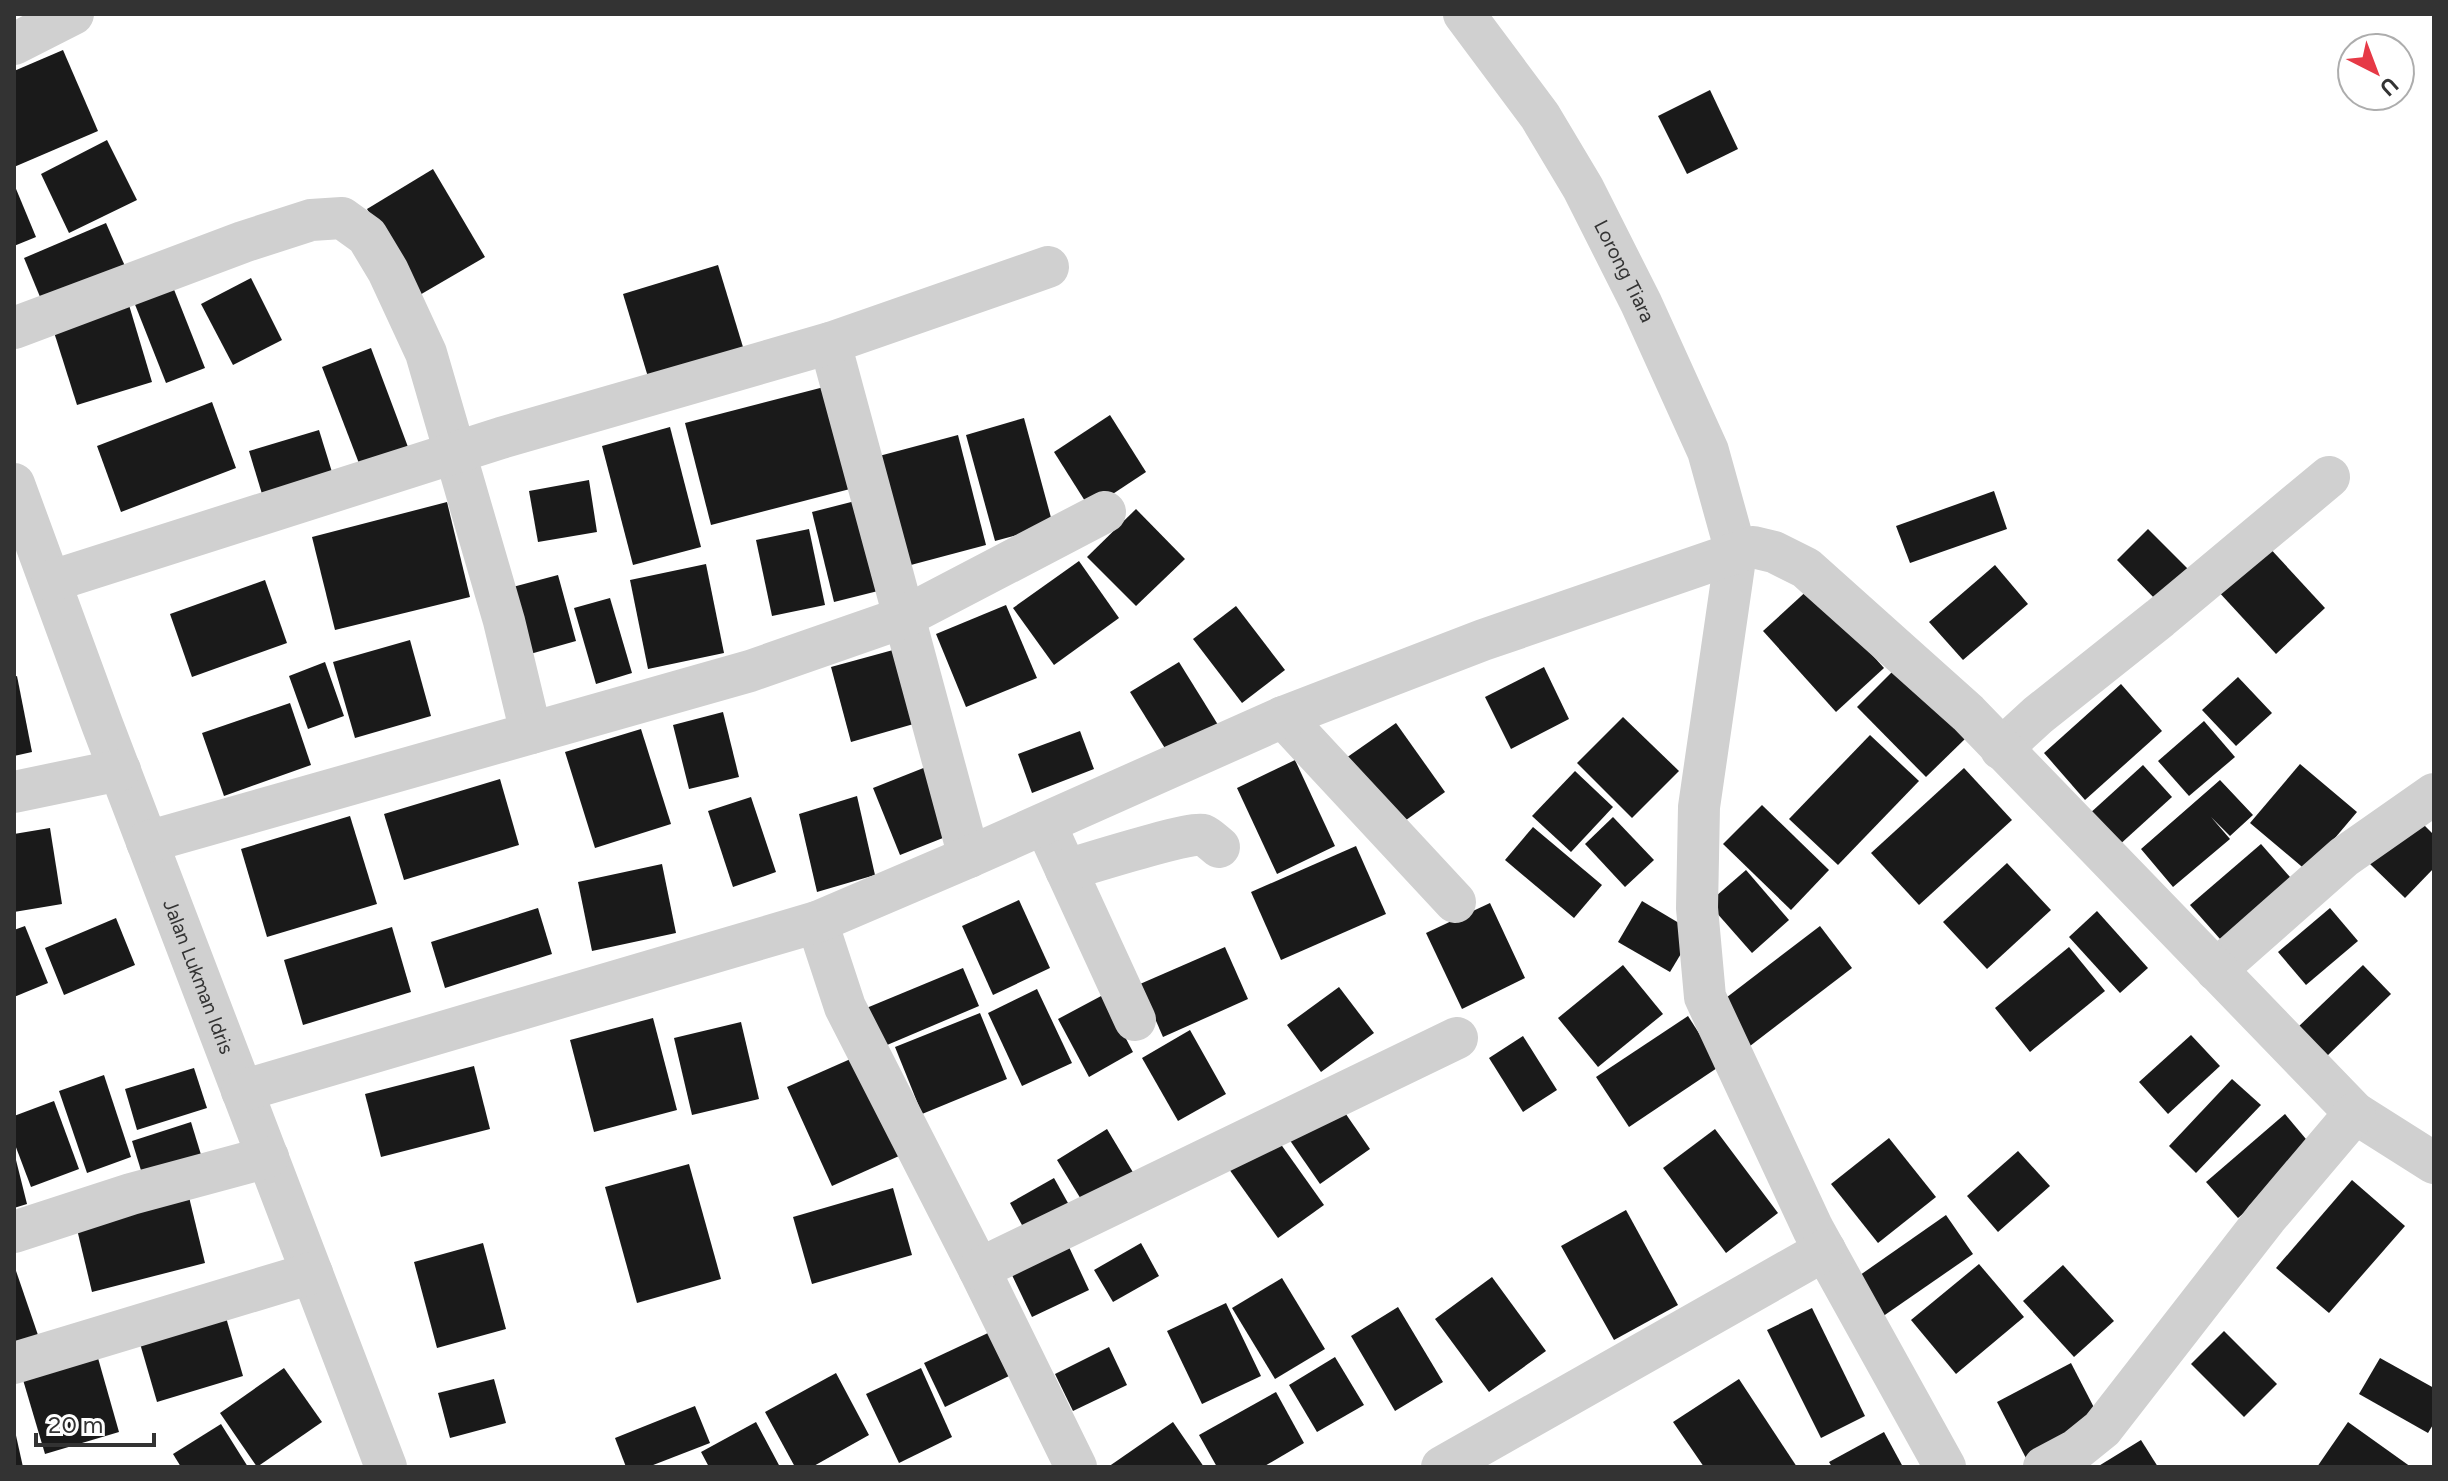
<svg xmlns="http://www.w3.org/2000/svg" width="2448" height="1481" font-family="Figtree,sans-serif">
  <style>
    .building { fill: #1a1a1a }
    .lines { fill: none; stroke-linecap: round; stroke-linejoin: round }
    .minor { stroke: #d0d0d0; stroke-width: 42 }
    .labels { text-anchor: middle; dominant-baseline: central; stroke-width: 8; stroke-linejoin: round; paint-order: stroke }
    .street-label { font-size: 20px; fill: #333; stroke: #fff }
  </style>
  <rect width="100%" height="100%" fill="#fff"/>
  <g class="building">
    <path d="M63 50 98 131 14 167V71Z"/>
    <path d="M1710 90 1738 149 1687 174 1658 116Z"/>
    <path d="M107 140 137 200 69 233 41 174Z"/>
    <path d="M433 169 485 257 418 296 367 209Z"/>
    <path d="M14 184 36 237 14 246Z"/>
    <path d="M106 223 128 273 45 309 24 258Z"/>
    <path d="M718 265 743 347 648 377 623 294Z"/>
    <path d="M251 278 282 340 233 365 201 304Z"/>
    <path d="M173 287 205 368 166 383 134 302Z"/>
    <path d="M129 305 152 382 77 405 53 329Z"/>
    <path d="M371 348 408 447 360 466 322 367Z"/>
    <path d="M824 387 850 489 711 525 685 423Z"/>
    <path d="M212 402 236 468 121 512 97 446Z"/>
    <path d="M1110 415 1146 472 1090 509 1054 452Z"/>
    <path d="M1024 418 1053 525 995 541 966 435Z"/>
    <path d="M670 427 701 547 633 565 602 446Z"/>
    <path d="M319 430 332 472 262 494 249 451Z"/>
    <path d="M958 435 986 545 892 570 864 460Z"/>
    <path d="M589 480 597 532 538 542 529 491Z"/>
    <path d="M1994 491 2007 529 1910 563 1896 526Z"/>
    <path d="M863 499 886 589 834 602 812 512Z"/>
    <path d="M447 502 470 597 335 630 312 537Z"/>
    <path d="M1136 509 1185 559 1136 606 1087 557Z"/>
    <path d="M809 529 825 605 772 616 756 540Z"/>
    <path d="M2148 529 2190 571 2159 603 2117 560Z"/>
    <path d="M2266 544 2325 608 2276 654 2217 590Z"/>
    <path d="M1079 561 1119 618 1054 665 1013 608Z"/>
    <path d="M706 564 724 653 648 669 630 580Z"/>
    <path d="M1995 565 2028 604 1963 660 1929 622Z"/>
    <path d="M558 575 576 641 523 656 505 589Z"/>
    <path d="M265 580 287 643 192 677 170 614Z"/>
    <path d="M1811 587 1884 668 1836 712 1763 631Z"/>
    <path d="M610 598 632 673 596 684 574 608Z"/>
    <path d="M1006 605 1037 678 966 707 936 634Z"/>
    <path d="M1236 606 1285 670 1242 703 1193 639Z"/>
    <path d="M410 640 431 716 355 738 333 662Z"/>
    <path d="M904 647 924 721 851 742 831 667Z"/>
    <path d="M325 662 344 716 308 729 289 676Z"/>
    <path d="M1179 662 1220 728 1171 758 1130 692Z"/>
    <path d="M1544 667 1569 719 1511 749 1485 697Z"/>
    <path d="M1897 667 1967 737 1926 777 1857 707Z"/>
    <path d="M17 676 32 752 14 756V677Z"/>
    <path d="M2238 677 2272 713 2236 746 2202 710Z"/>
    <path d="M2121 684 2162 731 2085 800 2044 753Z"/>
    <path d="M290 703 311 765 224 796 202 733Z"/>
    <path d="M723 712 739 777 689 789 673 725Z"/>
    <path d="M1623 717 1679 771 1632 818 1577 763Z"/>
    <path d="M2204 721 2235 757 2189 796 2158 761Z"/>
    <path d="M1396 723 1445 792 1395 828 1346 758Z"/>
    <path d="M641 729 671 824 595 848 565 752Z"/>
    <path d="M1080 731 1094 769 1032 793 1018 754Z"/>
    <path d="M1870 735 1919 781 1838 865 1789 819Z"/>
    <path d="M1295 760 1335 846 1277 874 1237 788Z"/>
    <path d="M2300 764 2357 812 2307 871 2250 823Z"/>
    <path d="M931 765 958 832 900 855 873 788Z"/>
    <path d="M2143 765 2172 797 2117 847 2088 815Z"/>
    <path d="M1964 768 2012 820 1919 905 1871 853Z"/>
    <path d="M1575 771 1613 807 1571 852 1532 816Z"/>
    <path d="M500 779 519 845 404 880 384 814Z"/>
    <path d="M2220 780 2253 815 2230 836 2211 817 2230 839 2173 887 2141 849Z"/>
    <path d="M857 796 875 875 817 892 799 814Z"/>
    <path d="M751 797 776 872 733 887 708 811Z"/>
    <path d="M1762 805 1829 870 1791 910 1723 844Z"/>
    <path d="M350 816 377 904 267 937 241 849Z"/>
    <path d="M1613 817 1654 860 1625 887 1585 844Z"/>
    <path d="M2416 817 2434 835V868L2405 898 2370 864Z"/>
    <path d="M1533 827 1602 885 1574 918 1505 860Z"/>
    <path d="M50 828 62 904 14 912V834Z"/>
    <path d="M2261 844 2298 886 2228 948 2190 905Z"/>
    <path d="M1356 846 1386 914 1281 960 1251 892Z"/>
    <path d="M2007 863 2051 910 1987 969 1943 922Z"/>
    <path d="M662 864 676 933 592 951 578 882Z"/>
    <path d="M1746 870 1789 920 1752 953 1708 903Z"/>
    <path d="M1019 900 1050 968 993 995 962 926Z"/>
    <path d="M1642 901 1694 932 1670 972 1618 942Z"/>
    <path d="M1490 903 1525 978 1462 1009 1426 933Z"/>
    <path d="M538 908 552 954 445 988 431 942Z"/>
    <path d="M2330 908 2358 941 2306 985 2278 952Z"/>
    <path d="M2097 911 2148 968 2120 993 2069 937Z"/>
    <path d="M116 918 135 965 64 995 45 948Z"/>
    <path d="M25 926 48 983 14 997V930Z"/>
    <path d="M1820 926 1852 968 1750 1046 1718 1004Z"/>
    <path d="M392 927 411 992 303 1025 284 960Z"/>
    <path d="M1225 947 1248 999 1163 1037 1140 984Z"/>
    <path d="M2069 947 2105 991 2030 1052 1995 1008Z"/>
    <path d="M1623 965 1663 1014 1598 1067 1558 1018Z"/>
    <path d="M2363 965 2391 994 2326 1057 2297 1028Z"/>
    <path d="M963 968 979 1006 880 1048 864 1009Z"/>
    <path d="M1339 987 1374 1033 1321 1072 1287 1025Z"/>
    <path d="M1037 989 1072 1063 1022 1086 988 1013Z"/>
    <path d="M1103 995 1133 1052 1089 1077 1058 1019Z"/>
    <path d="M980 1013 1007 1079 922 1114 895 1047Z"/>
    <path d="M1688 1016 1720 1066 1629 1127 1596 1077Z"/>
    <path d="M653 1018 677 1110 594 1132 570 1040Z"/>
    <path d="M741 1022 759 1099 692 1115 674 1038Z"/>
    <path d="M1190 1030 1226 1094 1178 1121 1142 1058Z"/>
    <path d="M2191 1035 2220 1066 2168 1114 2139 1082Z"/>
    <path d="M1523 1036 1557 1090 1523 1112 1489 1058Z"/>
    <path d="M855 1057 899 1156 832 1186 787 1087Z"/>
    <path d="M474 1066 490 1129 381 1157 365 1094Z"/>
    <path d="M194 1068 207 1108 137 1130 125 1089Z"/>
    <path d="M104 1075 131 1157 87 1173 59 1091Z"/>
    <path d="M2232 1079 2261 1105 2196 1173 2169 1146Z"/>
    <path d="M54 1101 79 1169 31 1187 14 1142V1116Z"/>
    <path d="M1339 1104 1370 1149 1320 1184 1289 1139Z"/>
    <path d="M2285 1114 2316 1151 2238 1218 2206 1182Z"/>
    <path d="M191 1122 206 1171 147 1190 132 1141Z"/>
    <path d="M1107 1129 1137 1179 1087 1209 1057 1160Z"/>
    <path d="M1715 1129 1778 1213 1726 1253 1663 1168Z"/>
    <path d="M1275 1136 1324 1205 1278 1238 1229 1169Z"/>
    <path d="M1889 1138 1936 1197 1878 1243 1831 1184Z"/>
    <path d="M2018 1151 2050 1186 1998 1232 1967 1196Z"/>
    <path d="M15 1156 27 1204 14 1208V1157Z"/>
    <path d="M689 1164 721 1279 637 1303 605 1187Z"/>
    <path d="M1054 1178 1073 1212 1029 1238 1010 1203Z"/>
    <path d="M2352 1180 2405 1226 2329 1313 2276 1268Z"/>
    <path d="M893 1188 912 1255 812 1284 793 1217Z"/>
    <path d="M189 1197 205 1263 92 1292 76 1225Z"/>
    <path d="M1626 1210 1678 1305 1614 1340 1561 1246Z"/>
    <path d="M1946 1215 1973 1254 1879 1319 1853 1280Z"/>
    <path d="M483 1243 506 1329 437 1348 414 1262Z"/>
    <path d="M1141 1243 1159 1276 1113 1302 1094 1270Z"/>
    <path d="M1069 1247 1089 1290 1032 1317 1011 1273Z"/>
    <path d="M1979 1264 2024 1317 1956 1374 1911 1320Z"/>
    <path d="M14 1265 38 1335 14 1343Z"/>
    <path d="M2063 1265 2114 1321 2074 1357 2023 1301Z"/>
    <path d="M1492 1277 1546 1351 1489 1392 1435 1319Z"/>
    <path d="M1282 1278 1325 1349 1275 1379 1232 1308Z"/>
    <path d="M1226 1303 1261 1376 1202 1404 1167 1331Z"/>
    <path d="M1398 1307 1443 1382 1395 1411 1351 1336Z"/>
    <path d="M1812 1308 1865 1416 1821 1438 1767 1330Z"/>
    <path d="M225 1314 243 1376 157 1402 139 1340Z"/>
    <path d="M2224 1331 2277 1384 2244 1417 2191 1364Z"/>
    <path d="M988 1333 1009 1376 945 1407 924 1363Z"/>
    <path d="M1109 1347 1127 1385 1073 1411 1055 1374Z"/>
    <path d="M96 1351 119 1432 45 1454 21 1373Z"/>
    <path d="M1335 1357 1364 1405 1317 1432 1289 1385Z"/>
    <path d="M2380 1358 2434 1388V1423L2428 1433 2359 1394Z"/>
    <path d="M2071 1363 2102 1423 2028 1462 1997 1402Z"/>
    <path d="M284 1368 322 1422 257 1467 220 1413Z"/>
    <path d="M921 1368 952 1437 899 1463 866 1394Z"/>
    <path d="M836 1373 869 1435 812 1467H795L765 1412Z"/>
    <path d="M494 1379 506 1423 450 1438 438 1393Z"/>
    <path d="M1739 1379 1797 1467H1704L1673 1422Z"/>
    <path d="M1276 1392 1304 1443 1263 1467H1217L1199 1435Z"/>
    <path d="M695 1406 710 1443 648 1467H626L615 1438Z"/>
    <path d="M756 1422 780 1467H709L701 1452Z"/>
    <path d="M1173 1422 1204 1467H1108Z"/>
    <path d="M2348 1422 2411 1467H2317Z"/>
    <path d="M221 1424 248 1467H181L173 1454Z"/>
    <path d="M14 1431H15L23 1467H14Z"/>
    <path d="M1884 1432 1903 1467H1832L1829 1462Z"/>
    <path d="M2141 1440 2158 1467H2097Z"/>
  </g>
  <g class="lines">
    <g class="minor">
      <path id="s1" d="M1464 14 1540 116 1583 188 1641 303 1708 451 1736 552 1699 807 1697 908 1705 997 1813 1229 1945 1467"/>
      <path d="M14 44 73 14"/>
      <path d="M14 328 243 242 311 220 342 218 367 236 388 271 426 353 504 621 531 733"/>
      <path d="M830 343 969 857"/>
      <path id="s2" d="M14 484 102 724 386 1467"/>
      <path d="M52 581 501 438 830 343 1048 267"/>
      <path d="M1283 717 1455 902"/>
      <path d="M2001 749 2038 715 2160 618 2329 477"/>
      <path d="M14 792 120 770"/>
      <path d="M1045 824 1135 1020"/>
      <path d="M147 842 750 671 902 618 1105 512"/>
      <path d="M1066 870C1087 864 1191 831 1203 835 1208 837 1215 844 1219 847"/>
      <path d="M817 922 845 1007 979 1269 1076 1467"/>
      <path d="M2216 970 2344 857 2434 794"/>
      <path d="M242 1091 817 922 969 857 1283 717 1483 640 1753 547 1774 552 1806 568 1968 713 2355 1113 2434 1163"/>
      <path d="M14 1232 131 1194 268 1157"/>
      <path d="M979 1269 1457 1038"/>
      <path d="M14 1363 312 1273"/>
      <path d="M1442 1467 1825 1250"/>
      <path d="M2044 1467 2076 1450 2102 1429 2266 1218 2355 1113"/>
    </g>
  </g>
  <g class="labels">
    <g class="street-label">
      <text stroke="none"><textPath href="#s1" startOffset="304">Lorong Tiara</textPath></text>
      <text stroke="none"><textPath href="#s2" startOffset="526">Jalan Lukman Idris</textPath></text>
    </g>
  </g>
  <rect width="2448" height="1481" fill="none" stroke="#333333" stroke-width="32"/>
  <g transform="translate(2376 72) rotate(138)"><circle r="38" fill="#ffffff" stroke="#adadad" stroke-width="2"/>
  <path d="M0-6L14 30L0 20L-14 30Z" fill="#e63946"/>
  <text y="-12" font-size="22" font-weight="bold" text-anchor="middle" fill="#333333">U</text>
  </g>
  <path d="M36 1433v12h118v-12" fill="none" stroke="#333333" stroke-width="4"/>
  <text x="48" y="1433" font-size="24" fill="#333333" stroke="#ffffff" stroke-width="6" paint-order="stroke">20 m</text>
</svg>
